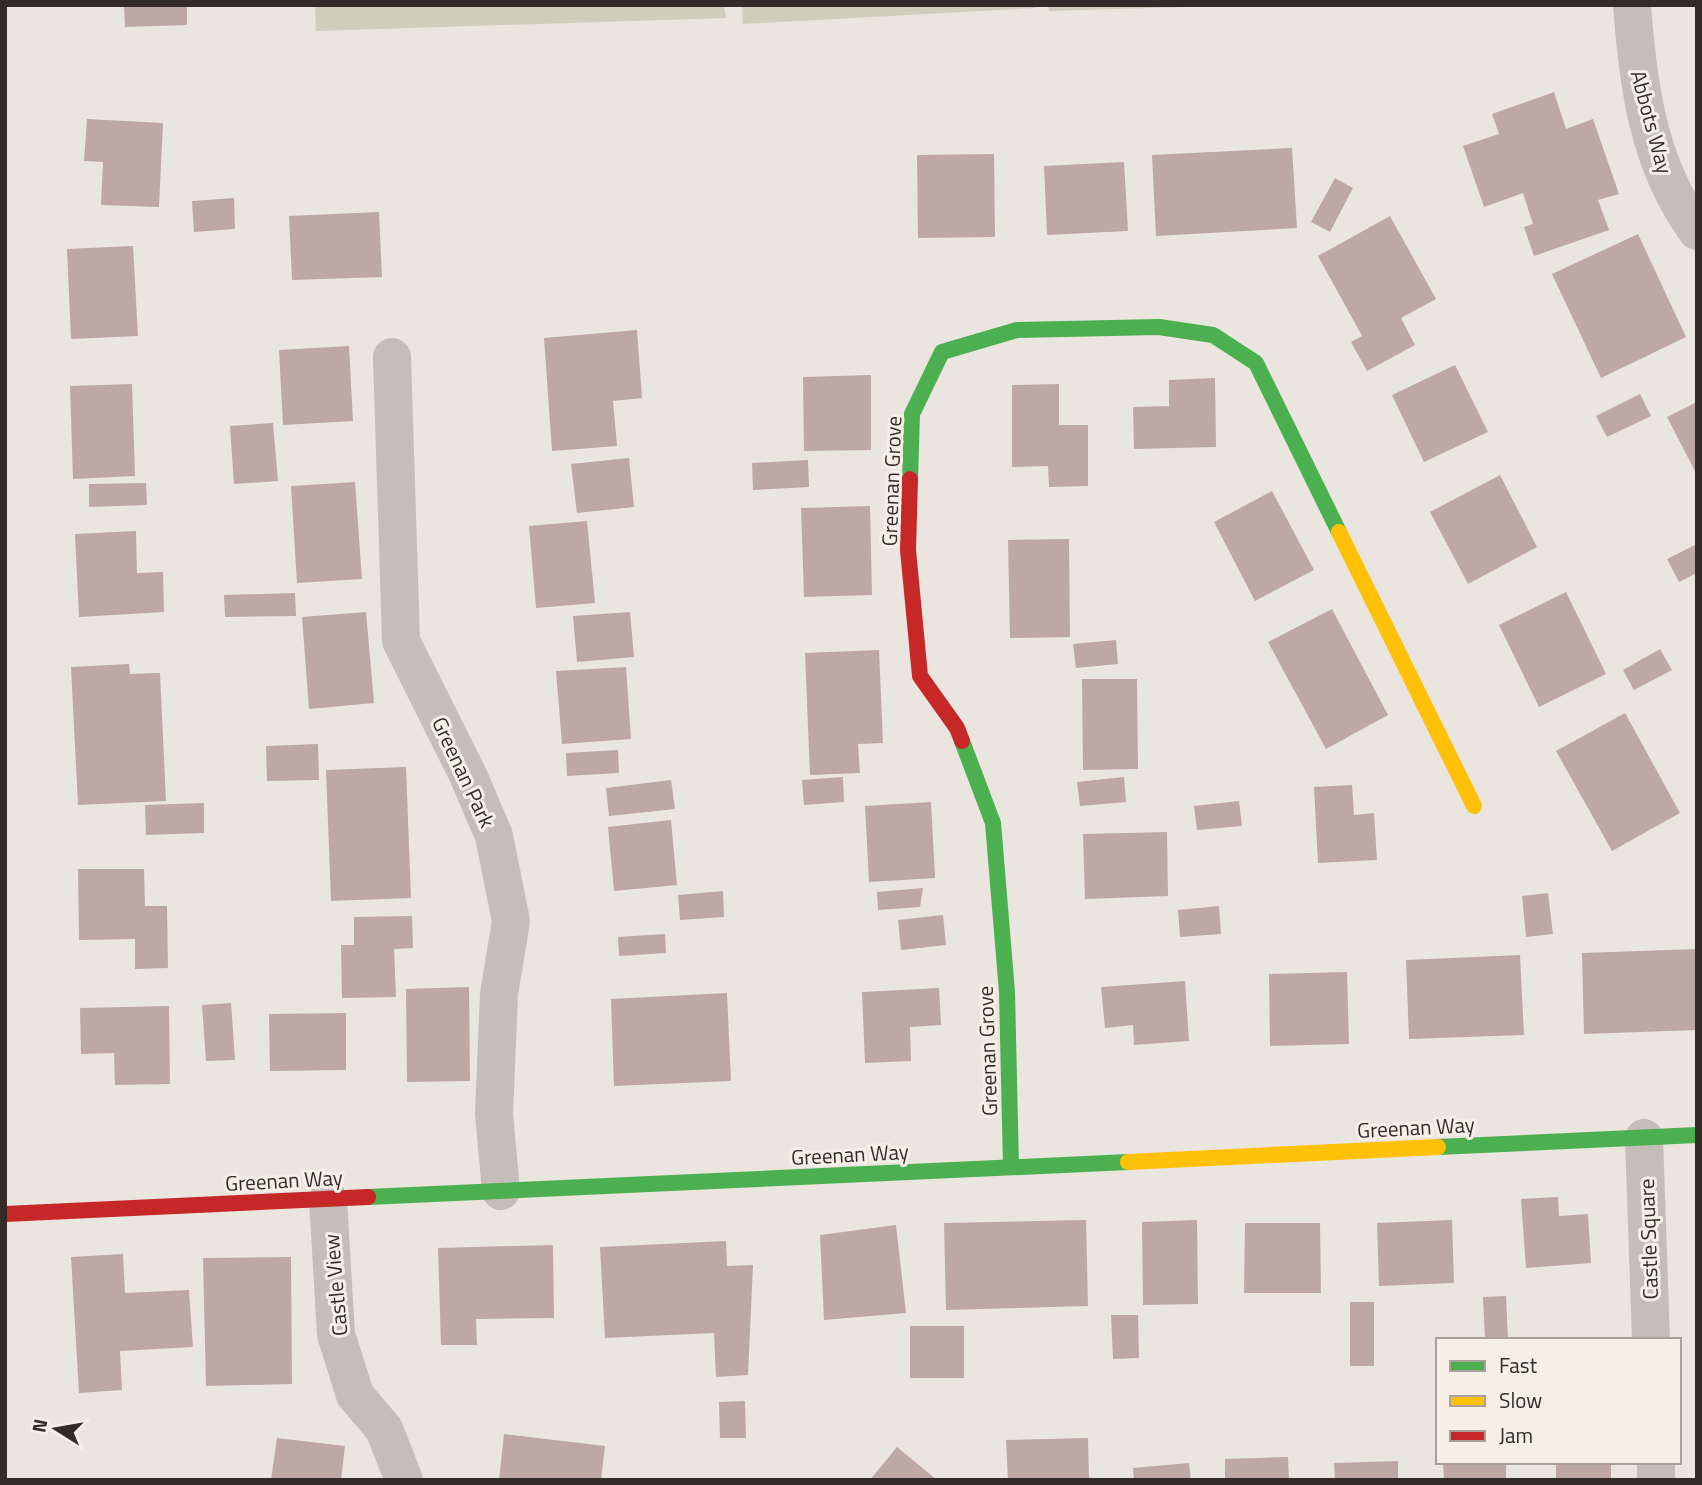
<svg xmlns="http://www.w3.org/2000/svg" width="1702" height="1485" font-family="'Titillium Web',sans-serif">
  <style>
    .green { fill: #cecebc }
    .building { fill: #bda8a4 }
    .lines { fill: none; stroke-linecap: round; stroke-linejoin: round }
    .street { stroke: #c4bdba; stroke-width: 38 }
    .fast { stroke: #4caf50; stroke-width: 16 }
    .slow { stroke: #ffc107; stroke-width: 16 }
    .jam { stroke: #c62828; stroke-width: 16 }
    .labels { text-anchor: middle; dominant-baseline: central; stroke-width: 6; stroke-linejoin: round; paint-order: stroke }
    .street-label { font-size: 21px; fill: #342b28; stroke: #f7eee8 }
  </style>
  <rect width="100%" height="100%" fill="#ebe5e0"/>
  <g class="green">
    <path d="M315 5H724L726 18 316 31Z"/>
    <path d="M742 5H1035V8L743 24Z"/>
    <path d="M1048 5H1251L1049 11Z"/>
  </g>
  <g class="building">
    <path d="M124 5H187V25L125 27Z"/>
    <path d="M1554 92 1566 129 1593 119 1619 194 1598 200 1609 230 1534 256 1524 227 1533 224 1523 193 1484 207 1463 146 1499 134 1492 114Z"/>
    <path d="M87 119 163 123 159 207 101 205 103 162 84 161Z"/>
    <path d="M1292 148 1297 228 1156 236 1152 155Z"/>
    <path d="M994 154 995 237 918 238 917 155Z"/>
    <path d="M1124 162 1128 231 1047 235 1044 166Z"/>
    <path d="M1335 178 1353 188 1330 232 1311 222Z"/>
    <path d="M234 198 235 229 194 232 192 201Z"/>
    <path d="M379 212 382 277 292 280 289 216Z"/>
    <path d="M1390 216 1436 299 1401 318 1415 345 1367 371 1351 342 1362 336 1318 256Z"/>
    <path d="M1638 234 1686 337 1601 378 1552 274Z"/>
    <path d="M133 246 138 336 71 339 67 249Z"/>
    <path d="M637 330 642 398 613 401 617 446 552 451 544 338Z"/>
    <path d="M349 346 353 421 283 425 279 350Z"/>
    <path d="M1455 365 1488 432 1424 462 1392 395Z"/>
    <path d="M871 375V450L804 451 803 377Z"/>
    <path d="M1215 378 1216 447 1134 449 1133 407 1169 406V380Z"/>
    <path d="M132 384 135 476 73 479 70 386Z"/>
    <path d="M1059 384V425H1088V486L1049 487 1048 466 1012 467V385Z"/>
    <path d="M1640 394 1651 416 1607 437 1596 416Z"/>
    <path d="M1697 402V475L1667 417Z"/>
    <path d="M273 423 278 481 234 484 230 426Z"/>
    <path d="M629 458 634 507 577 513 571 464Z"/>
    <path d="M808 460 809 487 753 490 752 463Z"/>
    <path d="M1500 475 1537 547 1468 584 1430 512Z"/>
    <path d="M355 482 362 579 297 583 291 486Z"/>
    <path d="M146 483 147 505 89 507V484Z"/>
    <path d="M1272 491 1314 570 1255 601 1214 522Z"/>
    <path d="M870 506 872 595 804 597 801 508Z"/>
    <path d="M587 521 595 603 536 608 529 526Z"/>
    <path d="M136 531 137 573 163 572 164 612 79 617 75 534Z"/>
    <path d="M1069 539 1070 637 1010 638 1008 540Z"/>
    <path d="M1697 544V573L1679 582 1667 559Z"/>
    <path d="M1566 592 1606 674 1539 707 1499 625Z"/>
    <path d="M295 593 296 616 225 617 224 595Z"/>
    <path d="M1332 609 1388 715 1326 749 1268 642Z"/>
    <path d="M366 612 374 703 309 709 302 617Z"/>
    <path d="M630 612 634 657 577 662 573 616Z"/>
    <path d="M1116 640 1118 664 1076 668 1073 644Z"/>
    <path d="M1660 649 1672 670 1634 690 1623 670Z"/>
    <path d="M879 650 883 743 858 744 860 773 810 775 805 653Z"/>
    <path d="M129 664 130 674 160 673 166 801 78 805 71 667Z"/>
    <path d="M626 667 631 739 562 744 556 671Z"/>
    <path d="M1082 679H1137L1138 769 1083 770Z"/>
    <path d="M1625 713 1680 813 1612 851 1556 751Z"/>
    <path d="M318 744 319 780 267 781 266 746Z"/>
    <path d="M618 750 619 773 567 776 566 753Z"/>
    <path d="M406 767 411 898 331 901 326 770Z"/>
    <path d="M843 777 844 802 804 805 802 780Z"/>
    <path d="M1124 777 1126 802 1080 806 1077 782Z"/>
    <path d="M671 780 675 809 609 816 606 788Z"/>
    <path d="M1352 785 1354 815 1374 813 1377 860 1318 863 1314 787Z"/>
    <path d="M1239 801 1242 826 1197 830 1194 806Z"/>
    <path d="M931 802 935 878 869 882 865 806Z"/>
    <path d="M204 803V833L146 835 145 805Z"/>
    <path d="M671 820 677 885 614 891 608 827Z"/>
    <path d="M1167 832 1168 896 1085 899 1083 834Z"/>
    <path d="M78 869H144L145 906H167L168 968 135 969V939L79 940Z"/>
    <path d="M923 888 920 907 878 910 877 892Z"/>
    <path d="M723 891 724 917 680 920 678 895Z"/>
    <path d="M1548 893 1553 934 1526 937 1522 896Z"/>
    <path d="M1219 906 1221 934 1180 937 1178 910Z"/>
    <path d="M943 915 946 945 901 950 898 920Z"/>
    <path d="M412 916 413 948 394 949 396 997 342 998 341 945H354V917Z"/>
    <path d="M665 934 666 953 619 956 618 937Z"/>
    <path d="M1697 949V1030L1584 1034 1582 953Z"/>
    <path d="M1520 955 1524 1035 1409 1039 1406 960Z"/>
    <path d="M1347 972 1349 1044 1270 1046 1269 974Z"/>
    <path d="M1185 981 1189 1041 1134 1045 1133 1025 1105 1028 1101 987Z"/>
    <path d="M469 987 470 1081 407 1082 406 989Z"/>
    <path d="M939 988 941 1025 910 1027 911 1061 865 1063 862 992Z"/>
    <path d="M727 993 731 1081 614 1086 611 999Z"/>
    <path d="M231 1003 235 1060 206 1061 202 1005Z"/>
    <path d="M169 1006 170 1084 115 1085 114 1053 81 1054 80 1008Z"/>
    <path d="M346 1013V1070L270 1071 269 1014Z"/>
    <path d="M1558 1197 1559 1216 1588 1214 1591 1263 1526 1268 1521 1199Z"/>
    <path d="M1086 1220 1088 1306 946 1310 944 1223Z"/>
    <path d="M1197 1220 1198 1304 1143 1305 1142 1222Z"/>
    <path d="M1452 1220 1454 1283 1379 1286 1377 1223Z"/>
    <path d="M1245 1223H1320L1321 1293H1244Z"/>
    <path d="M896 1225 906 1313 824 1320 820 1235Z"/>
    <path d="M726 1241 727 1266 753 1265 748 1375 716 1377 714 1333 605 1338 600 1247Z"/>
    <path d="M553 1245 554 1318 476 1319 477 1345H441L438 1248Z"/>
    <path d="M123 1254 125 1293 189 1290 193 1347 120 1351 122 1390 79 1393 71 1257Z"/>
    <path d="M291 1257 292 1384 206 1386 203 1258Z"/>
    <path d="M1506 1296 1508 1340H1485L1483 1297Z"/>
    <rect x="1350" y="1302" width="24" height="64"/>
    <path d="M1111 1315H1138L1139 1358 1113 1359Z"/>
    <rect x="910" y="1326" width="54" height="52"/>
    <path d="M745 1401 746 1438H720L719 1402Z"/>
    <path d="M504 1434 605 1446 601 1480H499Z"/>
    <path d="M277 1438 345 1446 341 1480H271Z"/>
    <path d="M1088 1438 1089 1480H1008L1006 1440Z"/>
    <path d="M897 1447 937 1480H870Z"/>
    <path d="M1288 1457 1289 1480H1225V1459Z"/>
    <path d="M1398 1461V1480H1335L1334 1463Z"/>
    <path d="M1443 1462H1506V1480H1444Z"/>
    <rect x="1556" y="1462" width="55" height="18"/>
    <path d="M1189 1463 1191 1480H1134L1133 1468Z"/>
  </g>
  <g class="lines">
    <g class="street">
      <path d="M1632 5C1638 86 1648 164 1697 231"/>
      <path d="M392 357 401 641 468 775 494 836 511 921 499 994 494 1114 501 1191"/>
      <path d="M1644 1138 1651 1340"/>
      <path d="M328 1199 336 1334 355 1395 384 1429 404 1480"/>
      <path d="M1656 1462V1480"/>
    </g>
    <g class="fast">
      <path d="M910 479 912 414 942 352 1017 330 1159 327 1213 335 1256 363 1339 532"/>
      <path d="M962 741 993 823 1007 992 1011 1167"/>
      <path d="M1438 1147 1697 1135"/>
      <path d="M368 1197 1128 1162"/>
    </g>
    <g class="slow">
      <path d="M1339 532 1474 806"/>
      <path d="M1128 1162 1438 1147"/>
    </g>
    <g class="jam">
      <path d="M910 479 908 550 920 676 957 728 962 741"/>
      <path d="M5 1214 368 1197"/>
    </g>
  </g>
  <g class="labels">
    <g class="street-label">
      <text transform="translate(1652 122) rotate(75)">Abbots Way</text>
      <text transform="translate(891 481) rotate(-88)">Greenan Grove</text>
      <text transform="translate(464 772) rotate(65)">Greenan Park</text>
      <text transform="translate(987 1051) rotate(-92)">Greenan Grove</text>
      <text transform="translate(1416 1127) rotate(-3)">Greenan Way</text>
      <text transform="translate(850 1154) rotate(-3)">Greenan Way</text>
      <text transform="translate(284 1180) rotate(-3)">Greenan Way</text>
      <text transform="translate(1648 1239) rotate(-92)">Castle Square</text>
      <text transform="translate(335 1285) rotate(-95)">Castle View</text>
    </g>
  </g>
  <rect width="1702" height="1485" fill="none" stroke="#342b28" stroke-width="14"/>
  <rect x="1436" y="1338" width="245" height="126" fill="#f7eee8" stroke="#a9a09b" stroke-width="2"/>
  <rect x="1450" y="1361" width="35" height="10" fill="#4caf50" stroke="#a9a09b" stroke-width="2"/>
  <text x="1499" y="1373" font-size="21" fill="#342b28">Fast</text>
  <rect x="1450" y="1396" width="35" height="10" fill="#ffc107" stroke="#a9a09b" stroke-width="2"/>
  <text x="1499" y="1408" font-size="21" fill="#342b28">Slow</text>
  <rect x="1450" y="1431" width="35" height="10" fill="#c62828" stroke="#a9a09b" stroke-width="2"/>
  <text x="1499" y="1443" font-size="21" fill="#342b28">Jam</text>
  <g transform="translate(56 1429) rotate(281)" stroke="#f7eee8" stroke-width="5" paint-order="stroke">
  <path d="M0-5L12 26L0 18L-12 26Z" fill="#342b28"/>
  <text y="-10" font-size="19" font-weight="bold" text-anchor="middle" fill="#342b28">N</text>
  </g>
</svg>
